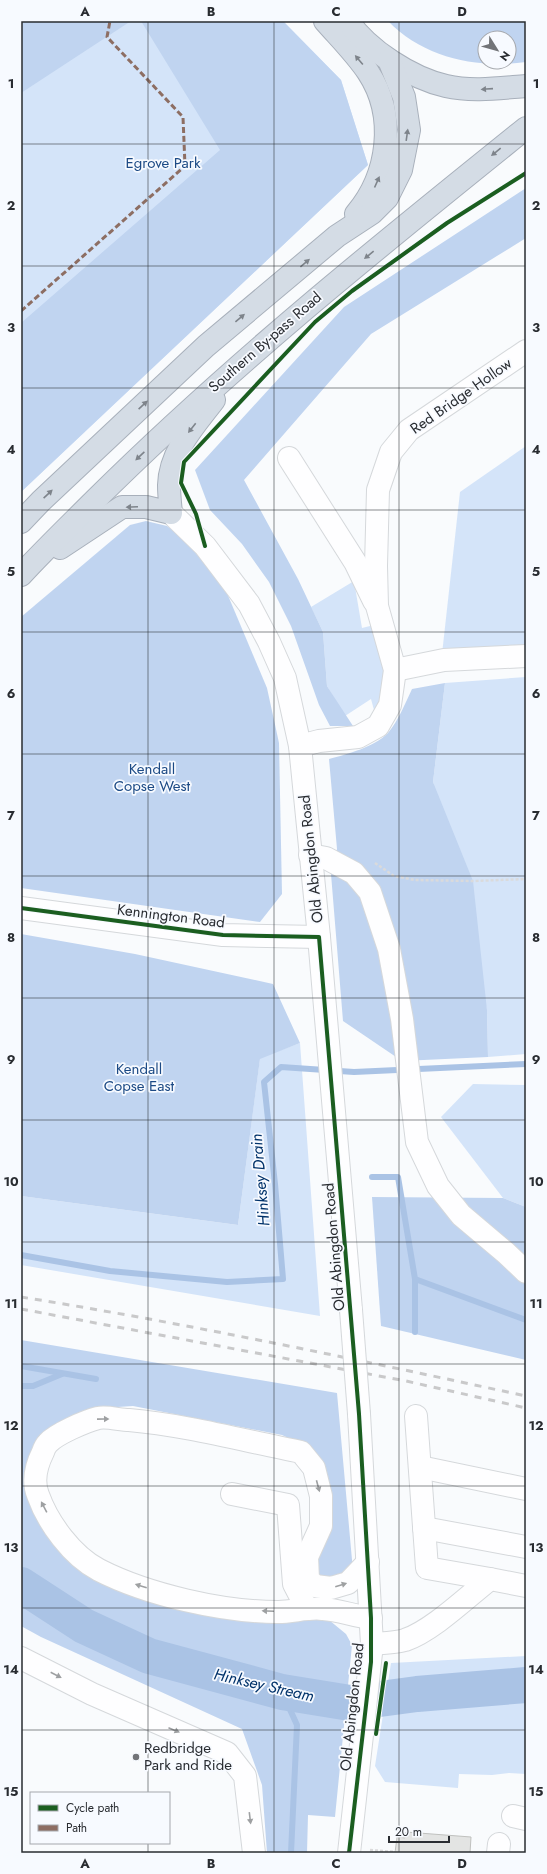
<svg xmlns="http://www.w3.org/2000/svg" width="547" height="1874" font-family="Jost,sans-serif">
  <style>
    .green { fill: #d4e4f9 }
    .forest { fill: #c0d4f0; fill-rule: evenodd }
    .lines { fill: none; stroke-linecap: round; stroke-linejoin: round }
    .stream { stroke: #aac3e5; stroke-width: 6 }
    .river { stroke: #aac3e5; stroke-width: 36 }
    .building { fill: #e3e4e3; stroke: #c0c1bf }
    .minor-casing { stroke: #d5d8db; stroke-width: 24 }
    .highway-casing { stroke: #a8b0bb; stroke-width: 24 }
    .path { stroke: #dadadb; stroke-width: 2.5; stroke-dasharray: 3 2; stroke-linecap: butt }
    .minor { stroke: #fefeff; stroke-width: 22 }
    .highway { stroke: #d4dce5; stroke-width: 22 }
    .rail { stroke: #c9c9ca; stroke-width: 3; stroke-dasharray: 7 7; stroke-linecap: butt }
    .minor-bridge-casing { stroke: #d5d8db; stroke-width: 24; stroke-linecap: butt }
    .minor-bridge { stroke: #fefeff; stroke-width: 22 }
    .quiet { stroke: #8d6e63; stroke-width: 3; stroke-dasharray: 6 3; stroke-linecap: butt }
    .cycleway-casing { stroke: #f7faff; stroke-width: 6 }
    .cycleway { stroke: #1b5e20; stroke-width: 4 }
    .oneway { fill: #7e848b }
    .oneway2 { fill: #9ea0a2 }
    .grid { fill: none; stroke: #292c31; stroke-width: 1; stroke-opacity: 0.55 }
    .poi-dot { fill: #727478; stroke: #f7faff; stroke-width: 1.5 }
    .labels { text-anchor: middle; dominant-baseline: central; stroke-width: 3.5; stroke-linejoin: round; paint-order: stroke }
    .park-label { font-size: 15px; fill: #1c4a85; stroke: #f7faff }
    .street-label { font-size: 15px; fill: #292c31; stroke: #f7faff }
    .poi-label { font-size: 15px; fill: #292c31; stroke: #f7faff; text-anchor: start }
    .water-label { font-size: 16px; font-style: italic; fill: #00326a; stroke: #f7faff }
    .neatline { fill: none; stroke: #292c31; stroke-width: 1.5 }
    .grid-label { font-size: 13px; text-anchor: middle; font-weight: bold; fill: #292c31 }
  </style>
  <rect width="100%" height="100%" fill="#f9fbfd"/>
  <g class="green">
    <path d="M21 21H283L341 80 368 165 21 492Z"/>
    <path d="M526 446V649L442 654 460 492Z"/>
    <path d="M354 581 362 628 378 624C382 654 393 683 374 710L371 699 345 716 327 686 323 632 311 607Z"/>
    <path d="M526 677V1054L488 1057 487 1010 433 782 445 683Z"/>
    <path d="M300 1043 320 1316 21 1265V1196L238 1225 260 1058Z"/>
    <path d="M473 1084 526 1085V1207L503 1198 441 1117Z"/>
    <path d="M526 1656V1774L509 1773 492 1775 459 1774 458 1788 385 1782 375 1766 391 1663Z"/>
  </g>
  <g class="forest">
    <path d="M21 21H131L21 93Z"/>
    <path d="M141 21H283L341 80 368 165 21 492V323L220 150Z"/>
    <path d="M388 21H526V62C477 69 424 58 388 21ZM485 38H509V62H485Z"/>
    <path d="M526 188V238L371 334 244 480 298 579 323 632 327 686 353 726H330L319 705 291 626 269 582 242 544 210 510 195 470 344 307Z"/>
    <path d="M146 521 167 526 182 537 224 586 267 688 279 743 282 894 260 922 21 888V617L130 525Z"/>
    <path d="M445 683 433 782 473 881 487 1010 488 1057 402 1061 343 1021 331 874 337 849 329 759C348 754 374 747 388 733 398 721 405 704 412 689Z"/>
    <path d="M21 934 135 954 273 984 300 1043 260 1059 238 1225 21 1196Z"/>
    <path d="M372 1197 503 1198 526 1207V1360L381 1326Z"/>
    <path d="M21 1340 337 1393 353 1571 336 1575 331 1581 322 1580 312 1567 323 1538 303 1445 282 1435 133 1406 102 1408 67 1420 27 1493 112 1586 329 1620 346 1634 352 1645 335 1817 308 1815 307 1853H267L262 1785 242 1729 41 1637 21 1626Z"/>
  </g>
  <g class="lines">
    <g class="stream">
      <path d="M372 1177H398L415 1279 526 1320"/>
      <path d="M21 1255 110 1271 227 1282 283 1279 275 1184 264 1082 281 1067 354 1072 526 1064"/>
      <path d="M415 1279V1332"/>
      <path d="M21 1366 96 1379"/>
      <path d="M21 1386H33L62 1374"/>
      <path d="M282 1692 297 1725 291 1853"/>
    </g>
    <path class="river" d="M21 1585 84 1626 149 1656 282 1692 350 1703 417 1694 526 1685"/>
  </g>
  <path class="building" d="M406 1832 471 1837 470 1853H395L397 1837 405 1838Z"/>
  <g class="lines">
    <defs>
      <g id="minor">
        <path d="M289 458 355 562 374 601"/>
        <path d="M171 513 205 546 249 604 269 642 285 678 300 746 319 937 351 1310"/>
        <path d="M395 670 444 660 526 656"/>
        <path d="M300 746 319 741 358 737 378 726 390 705 395 670 377 606 376 566 378 490 391 452 409 430 526 351"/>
        <path d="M310 855 326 858 354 873 370 892 389 949 402 1019 417 1142 438 1186 461 1215 506 1253 526 1272"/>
        <path d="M21 908 223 935 319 937"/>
        <path d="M416 1416 427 1568 490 1579"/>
        <path d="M420 1467 526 1489"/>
        <path d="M232 1494 288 1505 294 1584 307 1609"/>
        <path d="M424 1528 526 1547"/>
        <path d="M368 1562 348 1583 331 1588 315 1586 308 1579 307 1557 321 1526V1496L314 1468 301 1452C245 1441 186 1425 129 1420 120 1420 107 1416 98 1418 86 1421 56 1434 48 1443 46 1445 44 1449 43 1452 36 1466 32 1480 38 1495 48 1523 72 1556 99 1570 148 1595 223 1612 278 1612 293 1612 309 1607 323 1609 339 1610 354 1616 371 1618"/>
        <path d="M372 1644C383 1643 394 1643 405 1640 432 1631 467 1597 490 1579L526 1586"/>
        <path d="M21 1658 92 1694 227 1753 245 1776 254 1853"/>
        <path d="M513 1816 526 1819"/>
        <path d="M349 1853 372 1644 359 1414"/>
        <path d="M498 1853 499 1844"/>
      </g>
      <g id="highway">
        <path d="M325 21C339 37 356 54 368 72 397 116 389 175 356 214"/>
        <path d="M348 21C368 50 411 78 446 86 472 92 500 88 526 86"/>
        <path d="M21 522 41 501 206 346 337 236 372 213 387 198 401 170 409 130 404 97 389 60"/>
        <path d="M60 548 122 507H146L171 513C170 503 169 494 169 485 170 451 195 425 214 400"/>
        <path d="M21 575C45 549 70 525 95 500 230 366 378 247 526 128"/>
      </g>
    </defs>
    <use href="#minor" class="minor-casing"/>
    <use href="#highway" class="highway-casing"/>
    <g class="path">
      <path d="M375 863 394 876 415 880 473 881 526 879"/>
      <path d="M370 1850 396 1852"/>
    </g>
    <use href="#minor" class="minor"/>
    <use href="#highway" class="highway"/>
    <g class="rail">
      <path d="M21 1297C190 1324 359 1360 526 1396"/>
      <path d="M21 1309 406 1381 526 1408"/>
    </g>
    <defs>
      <path id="minor-bridge" d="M351 1310 359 1414"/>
    </defs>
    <use href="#minor-bridge" class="minor-bridge-casing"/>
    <use href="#minor-bridge" class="minor-bridge"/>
    <path class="quiet" d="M21 311 185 166 183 117 107 37 110 21"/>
    <defs>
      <g id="cycleway">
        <path d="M205 546 196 514 181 483 184 462 315 322 352 291 447 223 526 173"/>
        <path d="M21 908 223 935 319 937 359 1414 371 1618V1662L349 1853"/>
        <path d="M376 1734 386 1663"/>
      </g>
    </defs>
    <use href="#cycleway" class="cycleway-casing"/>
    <use href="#cycleway" class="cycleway"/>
  </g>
  <defs><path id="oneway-solid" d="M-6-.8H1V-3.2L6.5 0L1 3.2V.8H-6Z"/></defs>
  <g class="oneway">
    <use href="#oneway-solid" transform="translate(359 60) rotate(-130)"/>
    <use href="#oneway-solid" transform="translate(487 89) rotate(176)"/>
    <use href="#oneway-solid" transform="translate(407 135) rotate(-82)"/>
    <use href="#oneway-solid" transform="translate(496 152) rotate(141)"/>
    <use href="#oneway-solid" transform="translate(377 182) rotate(-66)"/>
    <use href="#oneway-solid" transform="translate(369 255) rotate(141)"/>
    <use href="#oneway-solid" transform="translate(305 263) rotate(-40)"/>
    <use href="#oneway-solid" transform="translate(240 318) rotate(-40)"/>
    <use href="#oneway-solid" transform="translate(143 405) rotate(-43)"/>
    <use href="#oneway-solid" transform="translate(192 428) rotate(128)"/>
    <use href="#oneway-solid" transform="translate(140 456) rotate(137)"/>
    <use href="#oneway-solid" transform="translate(48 494) rotate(-43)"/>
    <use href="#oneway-solid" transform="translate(132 507) rotate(178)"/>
  </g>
  <g class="oneway2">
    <use href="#oneway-solid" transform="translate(103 1419) rotate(-1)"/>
    <use href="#oneway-solid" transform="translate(318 1486) rotate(75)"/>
    <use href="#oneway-solid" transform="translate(44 1507) rotate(-118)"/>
    <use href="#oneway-solid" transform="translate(341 1585) rotate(-17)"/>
    <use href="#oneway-solid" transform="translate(141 1586) rotate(-163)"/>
    <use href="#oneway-solid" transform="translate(268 1611) rotate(-177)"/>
    <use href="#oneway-solid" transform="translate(56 1675) rotate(27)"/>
    <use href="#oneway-solid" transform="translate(174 1730) rotate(23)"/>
    <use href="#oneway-solid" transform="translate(250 1818) rotate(83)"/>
  </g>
  <path class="grid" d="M148 21V1793M274 21V1853M399 21V1853M21 144H526M21 266H526M21 388H526M21 510H526M21 632H526M21 754H526M21 876H526M21 998H526M21 1120H526M21 1242H526M21 1364H526M21 1486H526M21 1608H526M21 1730H526M148 1843V1853"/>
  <circle class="poi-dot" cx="136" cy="1757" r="4"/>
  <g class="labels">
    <g class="park-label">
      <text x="163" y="163">Egrove Park</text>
      <text x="152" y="769">Kendall<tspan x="152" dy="17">Copse West</tspan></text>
      <text x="139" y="1069">Kendall<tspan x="139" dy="17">Copse East</tspan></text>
    </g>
    <g class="street-label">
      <text transform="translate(265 342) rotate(-41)">Southern By-pass Road</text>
      <text transform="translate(461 396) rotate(-35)">Red Bridge Hollow</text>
      <text transform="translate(311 859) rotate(-96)">Old Abingdon Road</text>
      <text transform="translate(171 916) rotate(7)">Kennington Road</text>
      <text transform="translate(334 1247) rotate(-95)">Old Abingdon Road</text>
      <text transform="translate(352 1707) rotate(-84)">Old Abingdon Road</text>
    </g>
    <g class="poi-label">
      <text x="144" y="1748">Redbridge<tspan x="144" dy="17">Park and Ride</tspan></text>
    </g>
    <g class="water-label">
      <text transform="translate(260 1180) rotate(-95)">Hinksey Drain</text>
      <text transform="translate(264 1685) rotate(13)">Hinksey Stream</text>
    </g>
  </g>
  <rect width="547" height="1874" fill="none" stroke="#f7faff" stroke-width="44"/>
  <rect x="30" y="1792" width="140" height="52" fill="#f7faff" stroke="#a5a8ad"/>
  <rect x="38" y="1805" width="20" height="6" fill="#1b5e20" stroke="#a5a8ad"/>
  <text x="66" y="1812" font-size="12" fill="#292c31">Cycle path</text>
  <rect x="38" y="1825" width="20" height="6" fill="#8d6e63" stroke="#a5a8ad"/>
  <text x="66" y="1832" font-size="12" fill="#292c31">Path</text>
  <g transform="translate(497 50) rotate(127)"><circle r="19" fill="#f7faff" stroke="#a5a8ad"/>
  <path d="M0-3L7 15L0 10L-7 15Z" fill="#727478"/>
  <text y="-6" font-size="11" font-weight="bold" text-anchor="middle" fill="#292c31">N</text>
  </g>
  <path d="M389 1836v6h60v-6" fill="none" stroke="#292c31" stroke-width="2"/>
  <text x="395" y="1836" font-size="12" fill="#292c31" stroke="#f7faff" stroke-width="3" paint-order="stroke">20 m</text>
  <rect x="22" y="22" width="503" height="1830" class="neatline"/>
  <g class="grid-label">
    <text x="85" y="16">A</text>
    <text x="211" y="16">B</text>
    <text x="336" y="16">C</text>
    <text x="462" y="16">D</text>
    <text x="11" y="88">1</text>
    <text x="536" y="88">1</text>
    <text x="11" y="210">2</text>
    <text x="536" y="210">2</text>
    <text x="11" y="332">3</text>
    <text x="536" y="332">3</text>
    <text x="11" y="454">4</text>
    <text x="536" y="454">4</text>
    <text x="11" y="576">5</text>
    <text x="536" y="576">5</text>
    <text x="11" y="698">6</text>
    <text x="536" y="698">6</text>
    <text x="11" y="820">7</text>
    <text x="536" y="820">7</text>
    <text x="11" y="942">8</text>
    <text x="536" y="942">8</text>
    <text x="11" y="1064">9</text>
    <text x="536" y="1064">9</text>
    <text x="11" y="1186">10</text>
    <text x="536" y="1186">10</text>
    <text x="11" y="1308">11</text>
    <text x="536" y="1308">11</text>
    <text x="11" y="1430">12</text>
    <text x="536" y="1430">12</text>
    <text x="11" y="1552">13</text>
    <text x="536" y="1552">13</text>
    <text x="11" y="1674">14</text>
    <text x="536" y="1674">14</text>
    <text x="11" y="1796">15</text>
    <text x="536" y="1796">15</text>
    <text x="85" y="1868">A</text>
    <text x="211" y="1868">B</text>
    <text x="336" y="1868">C</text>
    <text x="462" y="1868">D</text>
  </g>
</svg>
